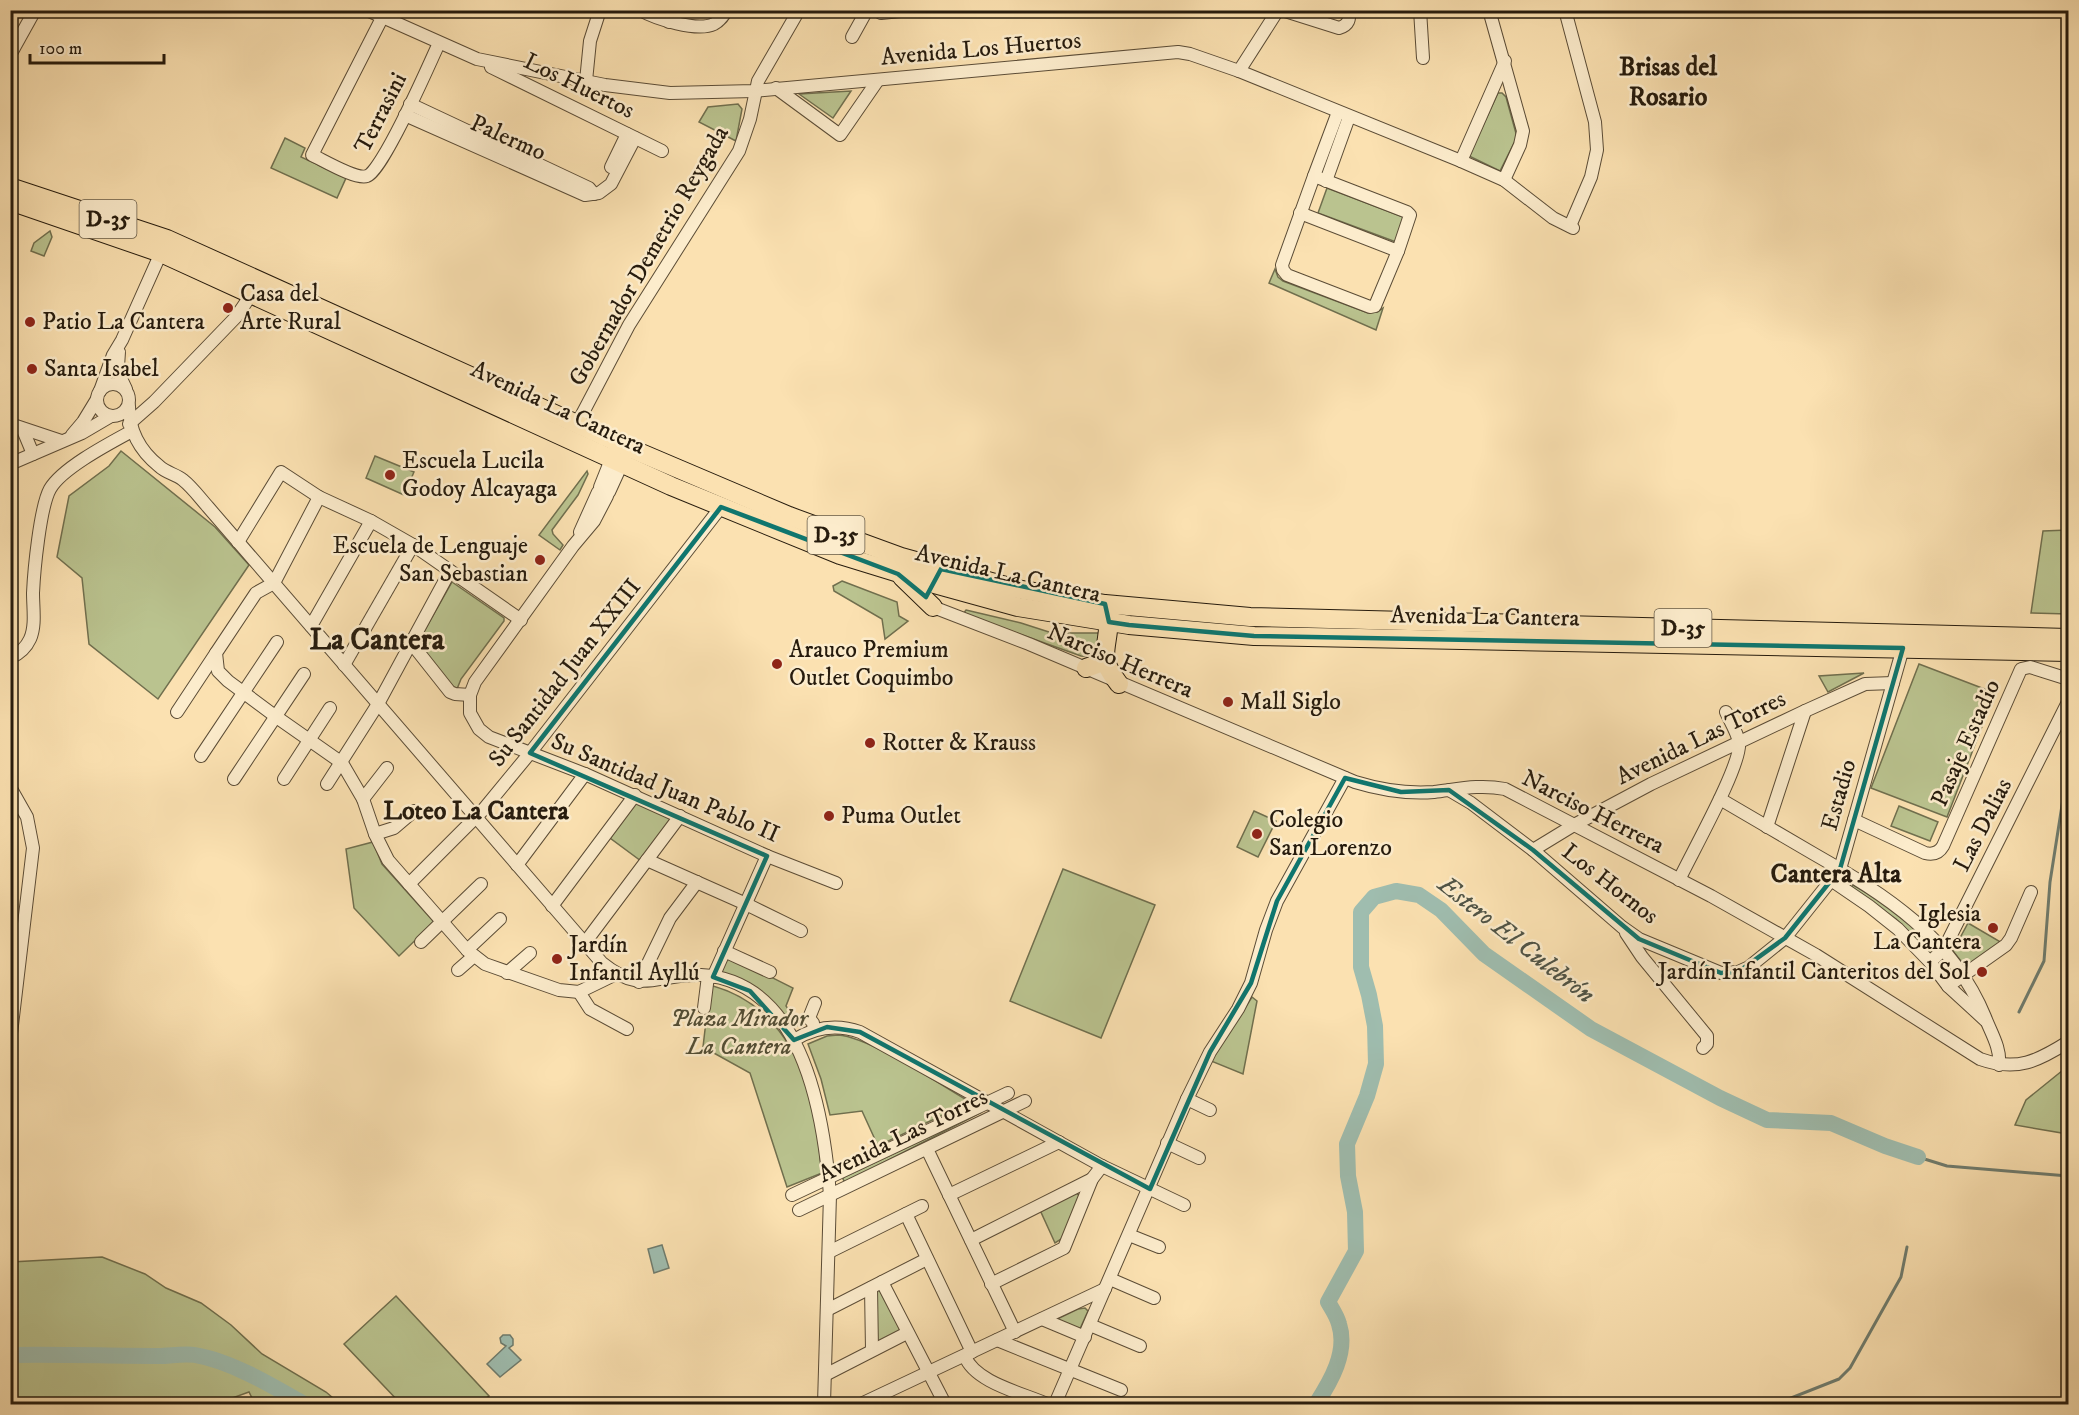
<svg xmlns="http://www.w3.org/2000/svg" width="2079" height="1415" font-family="'IM FELL DW Pica',serif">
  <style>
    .green { fill: #bac38f; stroke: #706f4e; stroke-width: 1.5 }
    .water { fill: #9fbdaf; stroke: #6f7c6e; stroke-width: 1.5 }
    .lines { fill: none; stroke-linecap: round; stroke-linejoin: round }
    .stream { stroke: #6f7c6e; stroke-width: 3 }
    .river { stroke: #9fbdaf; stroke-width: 16 }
    .minor-casing { stroke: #5b4c36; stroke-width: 14 }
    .highway-casing { stroke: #261b0d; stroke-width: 20 }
    .minor { stroke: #fceccc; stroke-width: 12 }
    .highway { stroke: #fbe1b1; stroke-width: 18 }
    .marked { fill: none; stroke: #0f766e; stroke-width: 4.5; stroke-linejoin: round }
    .poi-dot { fill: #8f2418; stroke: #fceccc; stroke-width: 2 }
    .labels { text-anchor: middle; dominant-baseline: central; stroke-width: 5; stroke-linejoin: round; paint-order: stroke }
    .shield { fill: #fceccc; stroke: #665a46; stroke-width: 1.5 }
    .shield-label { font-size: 22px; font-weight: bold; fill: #261b0d }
    .street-label { font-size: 24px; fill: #261b0d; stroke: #fceccc }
    .poi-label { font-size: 24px; fill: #261b0d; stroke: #fceccc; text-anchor: start }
    .park-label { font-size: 24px; font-style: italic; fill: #524d34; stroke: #fceccc }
    .neighbourhood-label { font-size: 26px; font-weight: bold; fill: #261b0d; stroke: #fceccc }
    .water-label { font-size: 26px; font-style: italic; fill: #505446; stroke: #fceccc }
    .district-label { font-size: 30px; font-weight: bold; fill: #261b0d; stroke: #fceccc }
  </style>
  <rect width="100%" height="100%" fill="#fbe1b1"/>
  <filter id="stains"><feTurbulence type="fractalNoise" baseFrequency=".00333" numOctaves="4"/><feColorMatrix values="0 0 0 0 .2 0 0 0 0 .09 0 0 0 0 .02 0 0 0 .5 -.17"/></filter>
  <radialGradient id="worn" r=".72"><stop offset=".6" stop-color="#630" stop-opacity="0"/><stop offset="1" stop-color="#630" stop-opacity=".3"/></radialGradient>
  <g class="green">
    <path d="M851 91 833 118 799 94Z"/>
    <path d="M1498 93H1502L1506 97 1517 137 1500 171 1469 156Z"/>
    <path d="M738 104 742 109 736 141 699 122 708 107Z"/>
    <path d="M285 138 305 148 301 157 346 178 337 198 271 168Z"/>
    <path d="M1327 188 1406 218 1396 242 1318 213Z"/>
    <path d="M50 231 52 237 44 256 31 251 34 243Z"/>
    <path d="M1275 269 1278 277 1283 281 1368 313 1377 312 1383 308 1376 330 1269 283Z"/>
    <path d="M121 451 215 527 249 565 158 699 89 644 82 578 57 557 69 496 109 466Z"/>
    <path d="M375 456 414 472 404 495 366 478Z"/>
    <path d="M587 471 588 474 578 495 552 530 553 534 563 545 560 550 539 535Z"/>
    <path d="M2068 530V614L2031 613 2043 531Z"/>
    <path d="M842 581 897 602 899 616 908 621 885 639 882 619 834 591 833 586Z"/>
    <path d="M452 582 504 618V621L461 679 457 689 451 685 417 644Z"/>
    <path d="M966 610 1021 623 1052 633H1105L1099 658 1081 656 963 614Z"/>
    <path d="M1919 664 1995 693 1947 817 1871 788Z"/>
    <path d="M1864 673 1828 692 1819 676Z"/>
    <path d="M634 801 672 819 641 861 610 838Z"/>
    <path d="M1899 806 1938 822 1930 841 1891 826Z"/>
    <path d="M1254 811 1276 821 1258 857 1237 847Z"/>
    <path d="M373 842 382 864 434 922 399 956 354 908 346 849Z"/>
    <path d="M1063 869 1155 905 1101 1038 1010 1001Z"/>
    <path d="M1853 885 1897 910 1939 947 1931 954 1896 919 1851 888Z"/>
    <path d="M1968 923 2004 944 1968 970 1953 951Z"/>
    <path d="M727 955 793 988 786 1006 795 1020 808 1023 796 1026 729 975 718 972Z"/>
    <path d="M713 986C770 1002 799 1050 812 1104 818 1126 819 1151 822 1173L787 1187 750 1073 703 1047 710 987Z"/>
    <path d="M1252 997 1257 1001 1243 1074 1211 1061Z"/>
    <path d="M838 1035C869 1037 936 1082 965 1099L964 1105 878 1146 862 1111 830 1115 821 1079 808 1044 827 1036Z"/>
    <path d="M2068 1066V1134L2015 1125 2026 1100Z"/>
    <path d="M982 1112 848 1181H844L843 1179 844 1177Z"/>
    <path d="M1076 1193 1081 1197 1066 1236 1055 1243 1040 1210Z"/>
    <path d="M102 1257 145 1274 166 1288 201 1303 231 1325 262 1354 326 1392 340 1404H255L249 1392 232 1398 228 1404H11V1262Z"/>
    <path d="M880 1287 902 1332 876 1345 875 1290Z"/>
    <path d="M396 1296 489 1396 479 1404H401L344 1344Z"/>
    <path d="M1085 1308 1088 1311 1079 1331 1055 1320 1078 1309Z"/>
  </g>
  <g class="water">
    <path d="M662 1245 669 1268 654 1273 648 1249Z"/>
    <path d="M503 1335H510L513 1339V1345L509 1348 521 1360 500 1377 487 1364 506 1346 501 1343 500 1338Z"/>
  </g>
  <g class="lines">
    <g class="stream">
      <path d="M2019 1012 2044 961 2050 882 2068 767"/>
      <path d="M1918 1157 1947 1166 2068 1176"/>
      <path d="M1776 1404 1839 1379 1850 1368 1901 1277 1907 1247"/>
    </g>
    <g class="river">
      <path d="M10 1355C60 1354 109 1356 158 1356 170 1356 184 1353 195 1355 231 1361 273 1386 304 1404"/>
      <path d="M1316 1404C1331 1381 1348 1352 1339 1324 1337 1316 1332 1309 1328 1302L1356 1251 1355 1212 1348 1176 1347 1144 1367 1096 1376 1064 1375 1026 1369 995 1361 967V912L1374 897 1396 891 1419 895 1441 910 1484 954 1591 1029 1720 1098 1767 1120 1831 1123 1885 1146 1918 1157"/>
    </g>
    <defs>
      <g id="minor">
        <path d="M367 10 477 59 605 85 670 93 754 91 1178 52 1190 54 1239 71 1461 161 1504 180 1553 218 1573 228"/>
        <path d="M640 10C656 19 697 32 714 24 720 21 723 16 727 10"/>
        <path d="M876 10 881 13 910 10"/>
        <path d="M1282 10 1339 28C1349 25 1350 19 1349 10"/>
        <path d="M1420 10 1423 58"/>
        <path d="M1489 10 1523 131 1520 145 1504 180"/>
        <path d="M1565 10 1595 122 1597 150 1591 177 1570 226"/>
        <path d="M382 18 312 155C323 160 356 180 367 176 382 172 430 63 439 43"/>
        <path d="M669 22 675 10"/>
        <path d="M852 37 867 10"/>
        <path d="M10 55 35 10"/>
        <path d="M491 67 662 151"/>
        <path d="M1239 71 1278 10"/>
        <path d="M586 81 590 41 600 10"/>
        <path d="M776 88 840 135 878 80"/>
        <path d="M410 104 589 188 594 194"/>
        <path d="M405 115 585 195 599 193 611 184 635 138"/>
        <path d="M1461 161 1505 61"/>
        <path d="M611 167 627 134"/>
        <path d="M1314 176 1407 212 1410 215 1398 251 1375 306 1370 307 1287 275 1283 270 1282 265Z"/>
        <path d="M1314 176 1338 112"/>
        <path d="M1326 181 1349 117"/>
        <path d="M1300 213 1398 251"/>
        <path d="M119 352C117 366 119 377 126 389"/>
        <circle cx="113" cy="400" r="16"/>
        <path d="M100 391 113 355 122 340 164 246"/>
        <path d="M129 406C129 431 139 450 159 466 166 473 176 474 183 480 192 487 200 498 208 507L602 963C643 996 656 973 701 975 803 981 824 1116 830 1195L824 1404"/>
        <path d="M10 424 61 441"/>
        <path d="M129 424 154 402 236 317 251 295"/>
        <path d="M577 424 629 325 739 151 750 119 758 81 799 10"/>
        <path d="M23 430 33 454"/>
        <path d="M72 435 83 422 97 399"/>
        <path d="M10 464 82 433 111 416"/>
        <path d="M600 487 614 452"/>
        <path d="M609 492 625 457"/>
        <path d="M607 496 594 521 573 546 475 682 470 695V713L479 729 489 737 585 774 767 856 836 883"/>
        <path d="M319 497 274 583 256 593 216 653 218 671 228 681 275 716 342 763 363 799 375 834 388 860 467 950 485 964 559 990 579 992 616 974"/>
        <path d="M580 532 598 492"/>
        <path d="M238 542 281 472 319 497 371 521 413 545 521 620"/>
        <path d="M933 607 1029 644 1355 782C1381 790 1407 794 1434 792 1459 789 1480 784 1505 789L1711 896 1816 955 1980 1059C2017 1072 2038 1061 2068 1042"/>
        <path d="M311 626 371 521"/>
        <path d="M412 644 450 692 455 694 470 695"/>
        <path d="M10 658C19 654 26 648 30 639 36 626 33 608 33 593 34 571 40 507 50 489 62 468 110 443 132 431"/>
        <path d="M344 665 413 545"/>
        <path d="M177 712 216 653"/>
        <path d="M201 756 277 642"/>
        <path d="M234 779 304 674"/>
        <path d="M284 779 330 708"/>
        <path d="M327 784 378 704 450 571"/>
        <path d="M10 787 27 817 33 848 10 1042"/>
        <path d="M1449 790 1471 803 1533 850 1622 927 1639 939 1721 973 1738 972 1749 967 1785 938 1840 869 1903 648"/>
        <path d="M363 799 387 768"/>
        <path d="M1720 799C1751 817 1783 836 1814 854 1886 895 1952 937 1985 1017 1991 1033 2001 1048 1999 1065"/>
        <path d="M1854 820 1925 853C1933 855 1939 853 1943 846L2021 669 2030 667 2068 679"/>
        <path d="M1767 827 1805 711"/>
        <path d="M375 834 394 828 414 811"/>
        <path d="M1533 850 1574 825 1651 784 1805 711 1865 684 1893 683"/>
        <path d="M647 860 746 904 801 931"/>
        <path d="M517 865 585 774"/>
        <path d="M1679 880C1690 856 1743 763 1739 742 1737 732 1730 721 1726 712"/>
        <path d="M1831 880 1869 906 1898 929 1930 962 1948 986 1985 1020"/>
        <path d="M409 884 483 810 530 753 721 507"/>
        <path d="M552 906 635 795"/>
        <path d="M1626 933 1642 957 1707 1036V1044L1703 1048"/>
        <path d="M421 942 481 884"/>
        <path d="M584 944 680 816"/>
        <path d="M467 950 500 919"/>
        <path d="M724 951 770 972"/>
        <path d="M1930 962 1944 949 2068 702"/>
        <path d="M458 970 474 956"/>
        <path d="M507 973 530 953"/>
        <path d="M713 977 767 856"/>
        <path d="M639 982 670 918 697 882"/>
        <path d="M1948 986 2006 945 2011 938 2031 892"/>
        <path d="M579 992 590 1009 627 1029"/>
        <path d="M704 1008 708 976"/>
        <path d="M814 1030 813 1023 809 1018 815 1003"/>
        <path d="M794 1040C815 1027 837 1024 860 1032L1102 1166 1184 1205"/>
        <path d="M1187 1099 1210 1110"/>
        <path d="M1167 1143 1199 1158"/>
        <path d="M927 1149 1015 1332"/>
        <path d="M792 1195 1008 1093"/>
        <path d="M949 1195 1059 1142"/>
        <path d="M799 1210 1025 1101"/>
        <path d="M906 1214 972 1352"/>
        <path d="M1129 1235 1159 1247"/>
        <path d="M971 1240 1092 1179"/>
        <path d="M829 1252 922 1206"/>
        <path d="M1110 1279 1154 1298"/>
        <path d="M882 1282 945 1404"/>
        <path d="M991 1284 1064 1248 1092 1179 1102 1166"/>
        <path d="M871 1288 872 1350"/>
        <path d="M827 1310 927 1259"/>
        <path d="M1042 1319 1085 1337"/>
        <path d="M1090 1325 1140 1346"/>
        <path d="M997 1340 1121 1390"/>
        <path d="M965 1356C974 1382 1022 1393 1047 1404"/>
        <path d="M825 1375 907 1333"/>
        <path d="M861 1404 1105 1289"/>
        <path d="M1055 1404 1187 1099 1210 1052 1238 1009 1251 983 1266 930 1277 901 1345 778"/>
      </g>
      <g id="highway">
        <path d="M10 187 167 239 641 453 789 516 901 557 1017 589 1105 604 1250 617 2068 638"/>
        <path d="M10 201 161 253 671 486 840 555 931 583 1018 607 1129 625 1254 636 2068 652"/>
        <path d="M902 577 933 607"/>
        <path d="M1107 612C1111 630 1105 640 1105 657 1106 667 1113 676 1119 684"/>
        <path d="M1086 668 1100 663 1105 658"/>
      </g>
    </defs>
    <use href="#minor" class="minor-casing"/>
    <use href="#highway" class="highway-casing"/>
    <use href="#minor" class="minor"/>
    <use href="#highway" class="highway"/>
  </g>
  <path class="marked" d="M721 507 898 574 926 597 941 569 1105 604 1109 622 1129 625 1254 636 1903 648 1840 869 1785 938 1738 972 1721 973 1639 939 1533 850 1449 790 1401 792 1345 778 1277 901 1251 983 1210 1052 1150 1189 860 1032 827 1027 794 1040 750 991 713 977 767 856 530 753Z"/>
  <g class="poi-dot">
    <circle cx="228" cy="308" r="6"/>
    <circle cx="30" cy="322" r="6"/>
    <circle cx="32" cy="369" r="6"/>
    <circle cx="390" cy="475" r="6"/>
    <circle cx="540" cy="560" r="6"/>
    <circle cx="777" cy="664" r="6"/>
    <circle cx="1228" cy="702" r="6"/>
    <circle cx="870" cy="743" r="6"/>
    <circle cx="829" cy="816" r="6"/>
    <circle cx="1257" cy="834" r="6"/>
    <circle cx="1993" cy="928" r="6"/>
    <circle cx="557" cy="959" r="6"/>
    <circle cx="1982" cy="972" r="6"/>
  </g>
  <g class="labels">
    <g class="shield">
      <rect x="79.5" y="200" width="57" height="38" rx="4.5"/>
      <rect x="807.5" y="516" width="57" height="38" rx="4.5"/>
      <rect x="1654.5" y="609" width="57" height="38" rx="4.5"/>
    </g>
    <g class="shield-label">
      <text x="108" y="219">D-35</text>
      <text x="836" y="535">D-35</text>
      <text x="1683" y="628">D-35</text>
    </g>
    <g class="street-label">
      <text transform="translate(981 49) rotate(-5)">Avenida Los Huertos</text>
      <text transform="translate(579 86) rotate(26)">Los Huertos</text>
      <text transform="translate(381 113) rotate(-63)">Terrasini</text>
      <text transform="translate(508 138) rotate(24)">Palermo</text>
      <text transform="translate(649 256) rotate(-60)">Gobernador Demetrio Reygada</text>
      <text transform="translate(558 408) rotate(25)">Avenida La Cantera</text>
      <text transform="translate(1008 574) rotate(13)">Avenida La Cantera</text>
      <text transform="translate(1485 617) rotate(1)">Avenida La Cantera</text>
      <text transform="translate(1120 661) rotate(23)">Narciso Herrera</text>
      <text transform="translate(565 673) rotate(-52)">Su Santidad Juan XXIII</text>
      <text transform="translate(1701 738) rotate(-26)">Avenida Las Torres</text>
      <text transform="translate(1966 743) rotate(-66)">Pasaje Estadio</text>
      <text transform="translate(665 788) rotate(23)">Su Santidad Juan Pablo II</text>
      <text transform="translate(1839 795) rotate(-74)">Estadio</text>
      <text transform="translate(1593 812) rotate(27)">Narciso Herrera</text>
      <text transform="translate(1983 825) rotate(-63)">Las Dalias</text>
      <text transform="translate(1610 884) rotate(38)">Los Hornos</text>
      <text transform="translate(903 1136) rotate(-26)">Avenida Las Torres</text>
    </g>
    <g class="poi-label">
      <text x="240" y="294">Casa del<tspan x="240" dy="28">Arte Rural</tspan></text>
      <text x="42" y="322">Patio La Cantera</text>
      <text x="44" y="369">Santa Isabel</text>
      <text x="402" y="461">Escuela Lucila<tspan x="402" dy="28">Godoy Alcayaga</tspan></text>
      <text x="528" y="546" text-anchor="end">Escuela de Lenguaje<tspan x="528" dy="28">San Sebastian</tspan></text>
      <text x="789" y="650">Arauco Premium<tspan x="789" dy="28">Outlet Coquimbo</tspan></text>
      <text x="1240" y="702">Mall Siglo</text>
      <text x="882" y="743">Rotter &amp; Krauss</text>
      <text x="841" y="816">Puma Outlet</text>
      <text x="1269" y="820">Colegio<tspan x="1269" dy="28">San Lorenzo</tspan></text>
      <text x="1981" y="914" text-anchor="end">Iglesia<tspan x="1981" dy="28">La Cantera</tspan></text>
      <text x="569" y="945">Jardín<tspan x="569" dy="28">Infantil Ayllú</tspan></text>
      <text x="1970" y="972" text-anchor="end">Jardín Infantil Canteritos del Sol</text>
    </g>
    <g class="park-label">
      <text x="739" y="1019">Plaza Mirador<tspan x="739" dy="28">La Cantera</tspan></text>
    </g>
    <g class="neighbourhood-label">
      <text x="1668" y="67">Brisas del<tspan x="1668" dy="30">Rosario</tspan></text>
      <text x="476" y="811">Loteo La Cantera</text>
      <text x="1836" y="874">Cantera Alta</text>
    </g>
    <g class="water-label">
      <text transform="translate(1516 940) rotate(38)">Estero El Culebrón</text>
    </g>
    <g class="district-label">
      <text x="377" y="640">La Cantera</text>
    </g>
  </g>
  <rect width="2079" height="1415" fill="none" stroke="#fbe1b1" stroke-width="36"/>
  <rect x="12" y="12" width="2055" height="1391" fill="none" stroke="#261b0d" stroke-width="3"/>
  <rect x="18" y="18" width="2043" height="1379" fill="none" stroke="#261b0d" stroke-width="1.5"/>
  <path d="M30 54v9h134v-9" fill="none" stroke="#261b0d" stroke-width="3"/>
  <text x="39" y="54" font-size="18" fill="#261b0d" stroke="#fceccc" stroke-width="4.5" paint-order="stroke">100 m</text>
  <rect width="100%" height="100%" filter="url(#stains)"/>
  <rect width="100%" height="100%" fill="url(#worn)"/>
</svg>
